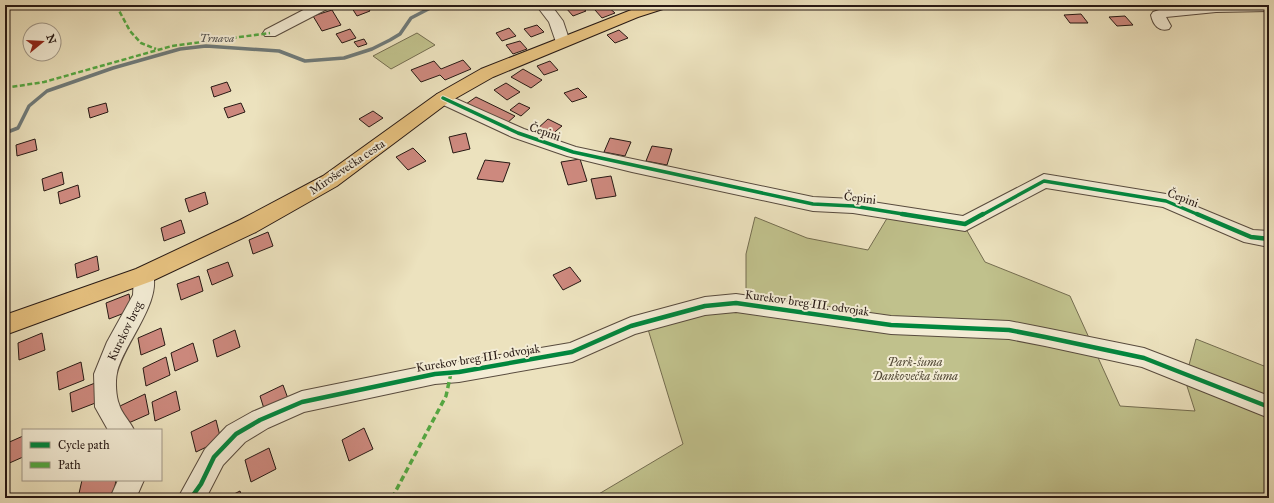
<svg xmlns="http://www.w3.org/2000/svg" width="1274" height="503" font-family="'IM FELL Great Primer',serif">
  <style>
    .green { fill: #c0c18c; stroke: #746d50 }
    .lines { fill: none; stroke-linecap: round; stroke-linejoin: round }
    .stream { stroke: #6f7a79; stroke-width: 3.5 }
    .building { fill: #cd897e; stroke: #271914 }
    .minor-casing { stroke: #584b3e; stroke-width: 2 }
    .major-casing { stroke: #271914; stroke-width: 2 }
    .minor { fill: #f3ecd5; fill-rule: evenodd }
    .major { fill: #e6c17f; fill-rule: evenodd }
    .quiet-far1 { stroke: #53a942; stroke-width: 2.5; stroke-dasharray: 5 2.5; stroke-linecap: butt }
    .quiet { stroke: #53a942; stroke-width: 3.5; stroke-dasharray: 6 3.5; stroke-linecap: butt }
    .cycleway-far1-casing { stroke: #f3ecd5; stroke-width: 5.5 }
    .cycleway-casing { stroke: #f3ecd5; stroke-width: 7 }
    .cycleway-far1 { stroke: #00873e; stroke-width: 3.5 }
    .cycleway { stroke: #00873e; stroke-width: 4.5 }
    .labels { text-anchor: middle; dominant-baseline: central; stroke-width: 4; stroke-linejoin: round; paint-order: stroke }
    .far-water-label { font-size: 11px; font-style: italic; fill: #51514f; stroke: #f3ecd5 }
    .street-label { font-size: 12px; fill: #271914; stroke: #f3ecd5 }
    .park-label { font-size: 12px; font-style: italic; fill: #554b38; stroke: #f3ecd5 }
  </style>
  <rect width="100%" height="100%" fill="#ece2be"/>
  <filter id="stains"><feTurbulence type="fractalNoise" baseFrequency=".005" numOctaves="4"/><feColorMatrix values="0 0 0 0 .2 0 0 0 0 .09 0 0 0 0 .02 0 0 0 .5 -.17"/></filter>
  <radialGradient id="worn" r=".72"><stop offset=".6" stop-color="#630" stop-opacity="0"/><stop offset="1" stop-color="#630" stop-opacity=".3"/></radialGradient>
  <g class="green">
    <path d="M417 33 435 45 391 69 373 56Z"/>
    <path d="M889 215 966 229 985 262 1070 296 1120 406 1195 411 1185 380 1196 339 1269 368V498H592L683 444 647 326 689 315 746 307V254L755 217 807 238 868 250Z"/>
  </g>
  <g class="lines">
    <path class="stream" d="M5 133 18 128 29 106 47 91 113 68 180 49 206 46 279 51 305 61 344 58 372 49 390 40 400 34 411 18 436 5"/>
  </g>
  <g class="building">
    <path d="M350 5H366L370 11 357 16Z"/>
    <path d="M576 5H579L586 11 573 16 566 8Z"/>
    <path d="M607 6 615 13 602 18 595 10Z"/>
    <path d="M332 10 341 25 322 31 313 16Z"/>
    <path d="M1081 14 1088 23H1070L1064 15Z"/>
    <path d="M1125 16 1133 25 1117 26 1109 17Z"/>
    <path d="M537 25 544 32 531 37 524 29Z"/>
    <path d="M509 28 516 36 502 41 496 33Z"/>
    <path d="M350 29 356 38 342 43 336 34Z"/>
    <path d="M619 30 628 38 615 43 607 35Z"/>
    <path d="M364 39 367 44 358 47 354 42Z"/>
    <path d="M520 41 527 49 513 54 506 45Z"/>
    <path d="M463 60 471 69 445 80 440 75 421 82 411 70 434 61 441 69Z"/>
    <path d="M550 61 558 70 544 75 537 66Z"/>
    <path d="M523 69 542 80 531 88 511 77Z"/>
    <path d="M227 82 231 91 214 97 211 87Z"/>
    <path d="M506 83 520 92 507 100 494 90Z"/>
    <path d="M578 88 587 97 572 102 564 93Z"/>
    <path d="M476 97 515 116 506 124 466 104Z"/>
    <path d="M106 103 108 112 90 118 88 108Z"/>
    <path d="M241 103 245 112 228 118 224 108Z"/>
    <path d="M519 103 530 108 521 116 510 110Z"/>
    <path d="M373 111 383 118 369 127 359 119Z"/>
    <path d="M548 119 562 126 550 136 537 129Z"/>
    <path d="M466 133 470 149 453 153 449 137Z"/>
    <path d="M610 138 631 142 625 156 604 152Z"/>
    <path d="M35 139 37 150 17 156 16 145Z"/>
    <path d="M652 146 672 149 667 165 646 161Z"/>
    <path d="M413 148 426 161 408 170 396 157Z"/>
    <path d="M580 159 587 181 568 185 561 162Z"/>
    <path d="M485 160 510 163 503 182 477 179Z"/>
    <path d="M62 172 64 184 44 191 42 179Z"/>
    <path d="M611 176 616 196 596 199 591 179Z"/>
    <path d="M78 185 80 197 60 204 58 192Z"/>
    <path d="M205 192 208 204 189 212 185 199Z"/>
    <path d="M181 220 185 233 164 241 161 228Z"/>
    <path d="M268 232 273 246 253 254 249 240Z"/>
    <path d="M97 256 99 270 77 278 75 264Z"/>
    <path d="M228 262 233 276 212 285 207 270Z"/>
    <path d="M570 267 581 281 563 290 553 275Z"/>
    <path d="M199 276 203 291 181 300 177 284Z"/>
    <path d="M129 294 132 310 109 319 106 303Z"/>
    <path d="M161 328 165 345 141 355 138 338Z"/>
    <path d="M235 330 240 347 217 357 213 340Z"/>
    <path d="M42 333 45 350 19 360 18 343Z"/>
    <path d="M193 343 198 361 175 371 171 353Z"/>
    <path d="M166 357 170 375 146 386 143 368Z"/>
    <path d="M81 362 84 380 59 390 57 372Z"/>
    <path d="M95 383 98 402 72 412 70 393Z"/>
    <path d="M283 385 290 404 266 415 260 396Z"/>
    <path d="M176 391 180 410 155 421 152 402Z"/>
    <path d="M145 394 149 414 124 425 120 406Z"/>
    <path d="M216 420 221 440 196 452 191 432Z"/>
    <path d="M364 428 373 449 349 461 342 440Z"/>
    <path d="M23 436V457L5 465V444Z"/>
    <path d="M269 448 276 469 251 482 245 460Z"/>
    <path d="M82 480H116L113 498H78Z"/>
    <path d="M240 491 242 498H226Z"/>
  </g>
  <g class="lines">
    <defs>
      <g id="minor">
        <path d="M313 5H331L329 8 275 36H265L263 33 265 30Z"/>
        <path d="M536 5H551L563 21 570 42 567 45H557L549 22Z"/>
        <path d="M1202 5H1269V11L1216 12 1166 17 1171 26 1169 29C1159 32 1153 25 1151 15L1153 12 1162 9Z"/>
        <path d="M443 93 524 129 576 147 813 197 853 199 963 216 1044 174 1166 194 1253 230 1269 231V247L1244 242 1163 207 1046 188 965 231 853 213 813 211 632 172 567 156 512 137 437 102 435 98 437 94Z"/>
        <path d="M144 267 151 269C166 298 123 344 117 373 115 381 116 397 119 404 121 413 130 421 134 430H108L95 407 94 374 107 342 133 295 134 275 137 269Z"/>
        <path d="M736 294 891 316 1009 321 1045 328 1144 348 1269 396V418L1142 367 1045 346 1009 339 891 334 736 312 705 315 635 334 572 362 459 382 435 384 304 412 268 428 245 442 223 465 206 498H178L205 449 227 426 252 412 302 391 435 364 459 362 570 343 631 317 705 297Z"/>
        <path d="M118 480H144L136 498H110Z"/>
      </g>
      <path id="major" d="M644 5H668L666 8 638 17 493 77 449 102 337 186 256 232 152 281 5 335V315L136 269 240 220 323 176 437 94 481 69Z"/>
    </defs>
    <use href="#minor" class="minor-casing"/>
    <use href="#major" class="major-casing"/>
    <use href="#minor" class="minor"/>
    <use href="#major" class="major"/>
    <g class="quiet-far1">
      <path d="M116 5 130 31 141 43 156 49"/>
      <path d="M5 88 44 82 172 46 270 33"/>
    </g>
    <path class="quiet" d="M392 498 446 396 451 373"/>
    <defs>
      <g id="cycleway-far1">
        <path d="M443 98 518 133 573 152 813 204 853 206 909 215"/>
        <path d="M982 215 1044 181 1166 201 1199 215"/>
      </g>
      <g id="cycleway">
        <path d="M902 214 965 224 983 214"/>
        <path d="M1197 214 1251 237 1269 239"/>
        <path d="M191 498 201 484 214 457 236 434 260 420 302 402 435 374 459 372 572 352 631 326 705 306 736 303 891 325 1009 330 1045 337 1144 358 1269 407"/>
      </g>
    </defs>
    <use href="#cycleway-far1" class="cycleway-far1-casing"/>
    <use href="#cycleway" class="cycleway-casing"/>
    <use href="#cycleway-far1" class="cycleway-far1"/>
    <use href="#cycleway" class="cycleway"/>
  </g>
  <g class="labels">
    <g class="far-water-label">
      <text x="217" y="38">Trnava</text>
    </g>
    <g class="street-label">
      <text transform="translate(545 132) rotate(19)">Čepini</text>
      <text transform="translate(347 167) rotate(-34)">Miroševečka cesta</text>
      <text transform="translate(860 198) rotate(7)">Čepini</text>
      <text transform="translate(1183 198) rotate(21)">Čepini</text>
      <text transform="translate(807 303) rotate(8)">Kurekov breg III. odvojak</text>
      <text transform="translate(125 331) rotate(-64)">Kurekov breg</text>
      <text transform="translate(478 358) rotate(-9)">Kurekov breg III. odvojak</text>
    </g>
    <g class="park-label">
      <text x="915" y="362">Park-šuma<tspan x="915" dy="14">Dankovečka šuma</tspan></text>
    </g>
  </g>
  <rect width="1274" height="503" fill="none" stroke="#ece2be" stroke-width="20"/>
  <rect x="6" y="6" width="1262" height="491" fill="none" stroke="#271914" stroke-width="2"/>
  <rect x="10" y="10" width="1254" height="483" fill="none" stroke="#271914"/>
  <rect x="22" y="429" width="140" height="52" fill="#f3ecd5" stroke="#a19888"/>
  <rect x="30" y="442" width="20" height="6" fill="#00873e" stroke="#a19888"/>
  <text x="58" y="449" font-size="12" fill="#271914">Cycle path</text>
  <rect x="30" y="462" width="20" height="6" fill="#53a942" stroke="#a19888"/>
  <text x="58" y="469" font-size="12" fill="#271914">Path</text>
  <g transform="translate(42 42) rotate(72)"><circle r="19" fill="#f3ecd5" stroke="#a19888"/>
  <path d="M0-3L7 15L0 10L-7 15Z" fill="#8f2418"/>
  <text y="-6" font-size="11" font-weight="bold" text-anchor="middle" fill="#271914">N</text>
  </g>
  <rect width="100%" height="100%" filter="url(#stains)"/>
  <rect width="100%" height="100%" fill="url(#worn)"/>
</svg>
